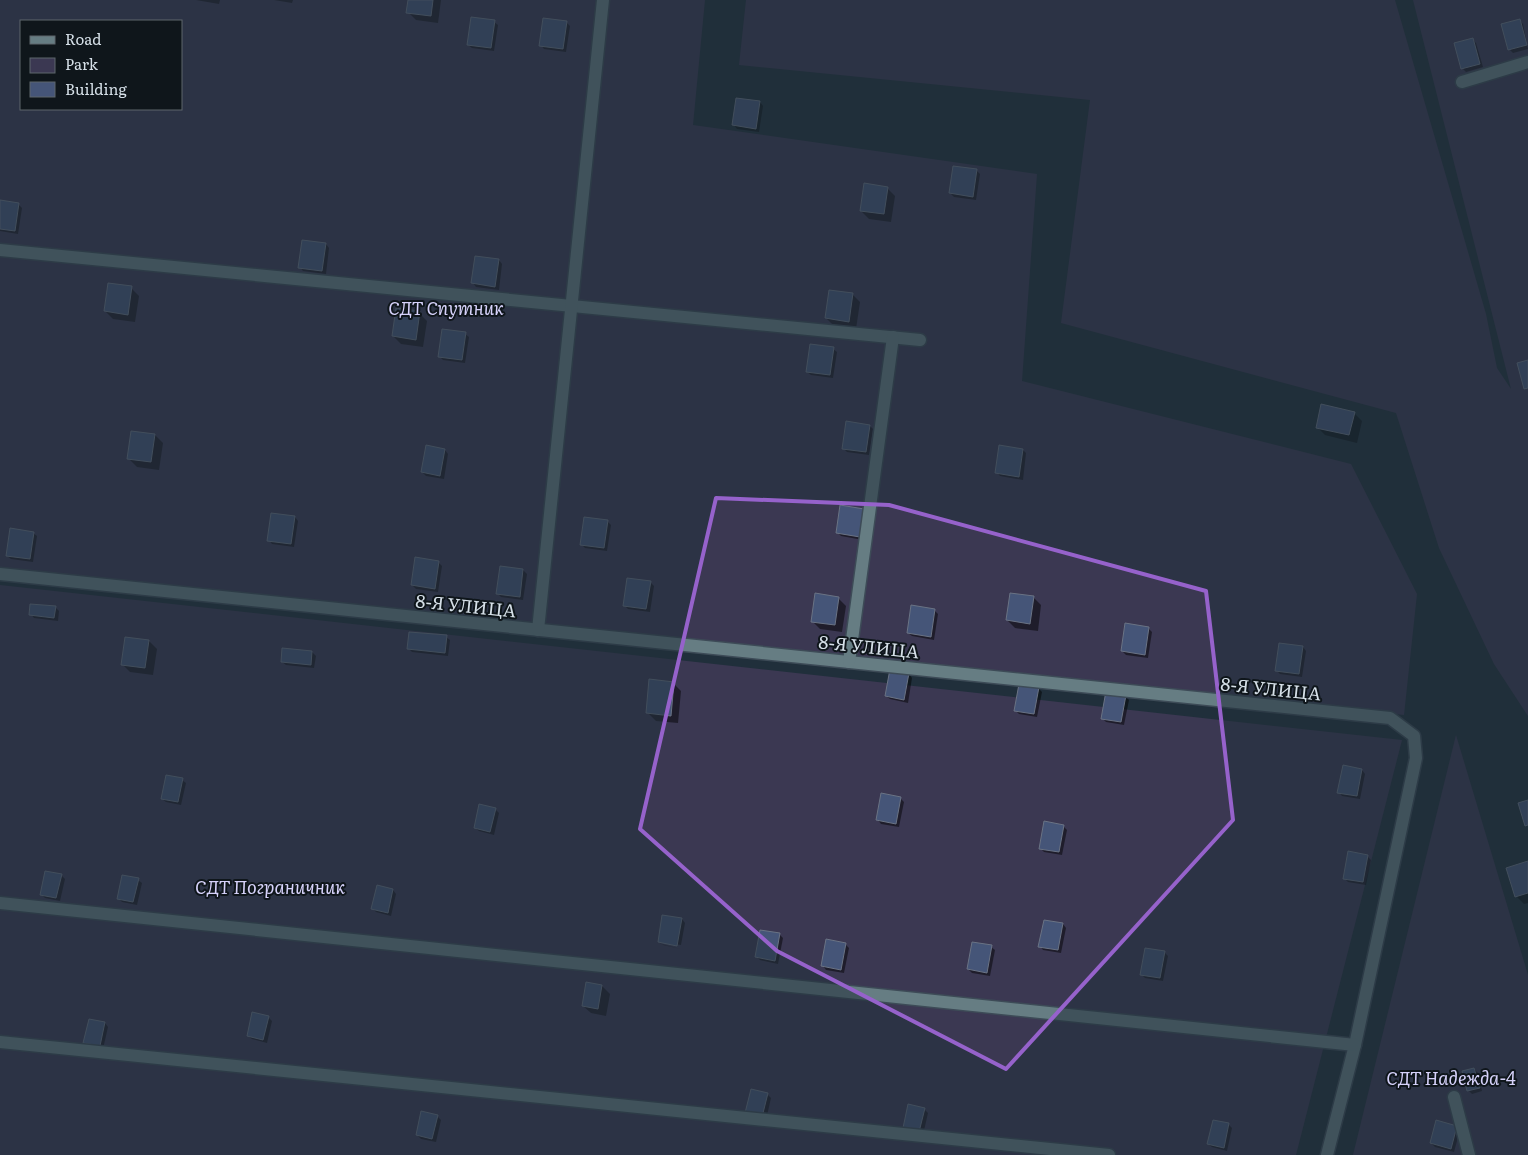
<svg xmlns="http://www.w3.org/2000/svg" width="1528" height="1155" font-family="Literata,serif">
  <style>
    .green { fill: #3b3852; fill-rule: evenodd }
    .shadow { fill: #0007 }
    .building { fill: #455578; stroke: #6a7384 }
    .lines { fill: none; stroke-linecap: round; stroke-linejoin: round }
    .minor-casing { stroke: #3d4b57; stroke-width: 15 }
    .minor { stroke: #667d83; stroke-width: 12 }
    .marked { fill: none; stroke: #9662cb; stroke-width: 4; stroke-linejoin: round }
    .labels { text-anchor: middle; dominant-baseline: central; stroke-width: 4; stroke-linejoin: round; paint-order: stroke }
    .park-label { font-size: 18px; font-style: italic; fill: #d6d2fa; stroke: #0f161b }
    .street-label { font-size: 18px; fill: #d5dfe7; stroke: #0f161b }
  </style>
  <rect width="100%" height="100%" fill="#202f3b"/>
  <g class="green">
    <path d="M0 0H705L693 125 1037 174 1022 381 1351 464 1417 594 1404 715 0 569ZM21 21H181V109H21Z"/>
    <path d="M746 0H1395L1486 314 1497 368 1511 389 1413 0H1528V716L1494 664 1439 548 1396 413 1061 323 1090 100 739 65Z"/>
    <path d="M0 585 1402 740 1296 1155H0Z"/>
    <path d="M1456 735 1528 975V1155H1353Z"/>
  </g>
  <g class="shadow">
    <path d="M196 0H220L219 4Z"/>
    <path d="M274 0H293L292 3Z"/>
    <path d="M410 0H441L438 23 416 20 408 12Z"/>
    <path d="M1519 20 1523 24 1528 49 1513 53 1509 49Z"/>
    <path d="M494 22 498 25 494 51 472 48 468 45Z"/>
    <path d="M566 22 570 26 566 52 544 49 541 45Z"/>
    <path d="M1472 39 1476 43 1483 67 1466 72 1462 68Z"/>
    <path d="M760 102 763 106 759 132 737 129 734 125Z"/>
    <path d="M976 170 980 174 976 200 954 197 950 193Z"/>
    <path d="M887 188 895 196 891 222 869 219 861 211Z"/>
    <path d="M0 202 18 204 22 208 18 234 0 231Z"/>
    <path d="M326 244 329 248 326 274 303 271 300 267Z"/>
    <path d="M499 260 502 264 499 290 476 287 473 283Z"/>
    <path d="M131 288 139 296 135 322 113 319 105 311Z"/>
    <path d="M852 294 860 302 856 329 834 326 826 318Z"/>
    <path d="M419 313 427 321 423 347 401 344 393 336Z"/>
    <path d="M465 334 469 337 465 363 443 360 439 356Z"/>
    <path d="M833 349 837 352 833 378 811 375 807 372Z"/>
    <path d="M1354 413 1362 421 1357 443 1325 435 1317 427Z"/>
    <path d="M870 426 873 429 869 455 847 452 844 449Z"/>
    <path d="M155 435 163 443 159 470 137 467 129 459Z"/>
    <path d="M427 446 445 450 448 454 444 479 426 476 422 472Z"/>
    <path d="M1023 450 1026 453 1023 480 1000 476 997 472Z"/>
    <path d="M841 507 863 540 841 536 838 533Z"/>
    <path d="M295 517 298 521 294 547 272 544 269 540Z"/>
    <path d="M607 521 611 525 607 551 585 548 581 544Z"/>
    <path d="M33 533 37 536 33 562 11 559 7 556Z"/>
    <path d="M438 562 442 566 438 592 416 589 412 585Z"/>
    <path d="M501 567 523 570 527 574 523 600 501 597 497 593Z"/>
    <path d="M650 582 654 586 650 612 628 609 624 605Z"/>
    <path d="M1033 597 1041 605 1038 631 1015 628 1007 620Z"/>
    <path d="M838 598 846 606 842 632 820 629 812 621Z"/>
    <path d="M55 607 59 611 58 621 34 618 31 614Z"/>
    <path d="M934 610 938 614 934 640 912 636 908 633Z"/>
    <path d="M1148 628 1152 632 1148 658 1126 655 1122 651Z"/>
    <path d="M446 637 450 640 448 656 412 652 409 649Z"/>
    <path d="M149 641 157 649 153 675 130 672 122 664Z"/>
    <path d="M1303 647 1306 651 1302 677 1280 674 1276 670Z"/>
    <path d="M312 652 316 656 314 668 286 665 282 662Z"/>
    <path d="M909 674 912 678 908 703 890 699 886 696Z"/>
    <path d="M673 683 681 691 678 723 656 721 648 713Z"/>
    <path d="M1038 688 1042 692 1037 717 1019 714 1016 711Z"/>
    <path d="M1125 696 1129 700 1124 725 1106 722 1102 718Z"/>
    <path d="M1362 770 1365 774 1360 799 1342 796 1339 792Z"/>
    <path d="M182 780 186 783 181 805 166 802 162 799Z"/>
    <path d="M900 798 904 802 899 827 881 824 878 820Z"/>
    <path d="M495 809 499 813 494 835 479 831 475 828Z"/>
    <path d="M1063 826 1067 830 1062 855 1044 852 1040 848Z"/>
    <path d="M1367 856 1371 860 1366 885 1348 882 1344 878Z"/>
    <path d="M1528 863V903L1524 904 1516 896Z"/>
    <path d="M61 875 65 879 60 901 45 898 41 894Z"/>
    <path d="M138 880 142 883 137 905 122 902 118 898Z"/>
    <path d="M393 890 396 894 391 916 376 912 373 909Z"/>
    <path d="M664 916 682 919 685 923 681 945 661 942V944L681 949 663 945 659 942Z"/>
    <path d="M1063 924 1066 928 1061 953 1043 950 1040 946Z"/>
    <path d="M779 934 783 938 778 964 760 960 756 956Z"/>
    <path d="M845 944 849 948 844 973 826 970 823 966Z"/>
    <path d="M991 947 995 950 990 976 972 973 968 969Z"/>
    <path d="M1164 952 1168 956 1163 981 1145 978 1141 974Z"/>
    <path d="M602 986 610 994 606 1016 591 1013 583 1006Z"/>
    <path d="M268 1017 272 1021 267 1043 252 1039 248 1036Z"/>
    <path d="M105 1023 108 1027 103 1049 88 1046 85 1042Z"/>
    <path d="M1474 1069 1478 1073 1482 1091 1472 1094 1469 1091Z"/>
    <path d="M752 1091 767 1094 771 1098 766 1120Z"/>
    <path d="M924 1109 928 1113 923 1135 904 1128Z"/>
    <path d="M437 1116 441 1120 436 1142 421 1139 417 1135Z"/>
    <path d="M1437 1122 1460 1130 1454 1152 1435 1147 1431 1143Z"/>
    <path d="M1229 1125 1232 1128 1227 1151 1212 1147 1208 1144Z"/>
  </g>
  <g class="building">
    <path d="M408 0H433L431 16 406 13Z"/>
    <path d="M471 17 495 20 491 48 467 45Z"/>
    <path d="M543 18 567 21 563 49 539 46Z"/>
    <path d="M1520 19 1527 45 1508 50 1501 24Z"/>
    <path d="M1473 38 1480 64 1461 69 1454 43Z"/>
    <path d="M736 98 760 101 756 129 732 125Z"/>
    <path d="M953 166 977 169 973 197 949 193Z"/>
    <path d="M864 183 888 187 884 214 860 211Z"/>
    <path d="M0 200 19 203 15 231 0 229Z"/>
    <path d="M302 240 326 243 322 271 298 268Z"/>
    <path d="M475 256 499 259 495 287 471 283Z"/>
    <path d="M108 283 132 286 128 315 104 311Z"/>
    <path d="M829 290 853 293 849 322 825 318Z"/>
    <path d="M396 308 420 311 416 340 392 336Z"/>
    <path d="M442 329 466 332 462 360 438 357Z"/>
    <path d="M810 344 834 347 830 375 806 372Z"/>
    <path d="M1528 360V388L1524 389 1517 363Z"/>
    <path d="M1321 404 1355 412 1349 435 1316 428Z"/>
    <path d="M846 421 870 425 866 452 842 449Z"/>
    <path d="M131 431 155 434 151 462 127 459Z"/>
    <path d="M426 445 445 449 440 476 421 472Z"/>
    <path d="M999 445 1023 449 1019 477 995 473Z"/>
    <path d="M840 505 864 509 860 537 836 533Z"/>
    <path d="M271 513 295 516 291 544 267 541Z"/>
    <path d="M584 517 608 520 604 548 580 545Z"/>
    <path d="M10 528 34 532 30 559 6 556Z"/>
    <path d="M415 557 439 561 435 589 411 585Z"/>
    <path d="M500 566 523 569 520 597 496 594Z"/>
    <path d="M627 578 651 581 646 609 623 606Z"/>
    <path d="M815 593 839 597 835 625 811 622Z"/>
    <path d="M1010 593 1034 596 1030 624 1006 620Z"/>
    <path d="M30 604 56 606 54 618 29 615Z"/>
    <path d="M911 605 935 609 931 637 907 633Z"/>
    <path d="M1125 623 1149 627 1145 655 1121 651Z"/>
    <path d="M409 632 447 635 445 653 407 649Z"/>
    <path d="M125 637 149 640 145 668 121 665Z"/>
    <path d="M1279 643 1303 646 1299 674 1275 671Z"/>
    <path d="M282 648 312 651 311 665 281 662Z"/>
    <path d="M890 669 909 673 904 700 885 696Z"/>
    <path d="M649 679 674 682 671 716 646 713Z"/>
    <path d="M1019 684 1039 687 1034 714 1014 711Z"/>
    <path d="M1106 691 1126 695 1121 722 1101 719Z"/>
    <path d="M1343 765 1362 769 1357 796 1337 793Z"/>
    <path d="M166 775 183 778 178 802 161 799Z"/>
    <path d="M881 793 901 797 896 824 876 820Z"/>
    <path d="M1528 800V825L1525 826 1518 803Z"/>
    <path d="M479 804 496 808 490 832 474 828Z"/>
    <path d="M1044 821 1064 825 1059 852 1039 849Z"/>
    <path d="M1348 851 1368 855 1363 882 1343 879Z"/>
    <path d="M1528 861V893L1515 897 1506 868Z"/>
    <path d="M45 871 62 874 56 898 40 895Z"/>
    <path d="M122 875 139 878 133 902 117 899Z"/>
    <path d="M377 885 393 889 388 913 371 909Z"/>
    <path d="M662 915 682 918 677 946 658 942Z"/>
    <path d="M1044 920 1063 923 1058 950 1038 947Z"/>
    <path d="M760 930 780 933 775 961 755 957Z"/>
    <path d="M826 939 846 943 841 970 821 966Z"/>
    <path d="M972 942 992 945 987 973 967 969Z"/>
    <path d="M1145 948 1165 951 1160 978 1140 975Z"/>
    <path d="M586 982 602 985 598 1009 582 1006Z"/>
    <path d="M252 1012 269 1016 263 1040 247 1036Z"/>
    <path d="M89 1019 105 1022 100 1046 83 1043Z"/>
    <path d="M1474 1068 1480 1088 1467 1091 1462 1071Z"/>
    <path d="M751 1089 768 1093 762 1117 745 1113Z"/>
    <path d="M908 1104 925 1108 919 1132 903 1128Z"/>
    <path d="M421 1111 438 1115 432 1139 416 1135Z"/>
    <path d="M1213 1120 1229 1123 1224 1148 1207 1144Z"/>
    <path d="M1436 1120 1457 1126 1451 1149 1430 1143Z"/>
  </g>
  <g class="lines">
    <defs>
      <g id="minor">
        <path d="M1462 82 1528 62"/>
        <path d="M0 250 920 340"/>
        <path d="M0 574 1390 718 1414 736 1416 758 1355 1045 1327 1155"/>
        <path d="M538 630 603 0"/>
        <path d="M849 662 893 337"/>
        <path d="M0 903 1355 1045"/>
        <path d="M0 1042 1109 1155"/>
        <path d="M1454 1097 1469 1155"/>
      </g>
    </defs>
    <use href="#minor" class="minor-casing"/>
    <use href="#minor" class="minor"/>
  </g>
  <path d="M0 0H1528V1155H0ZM716 498 889 505 1206 591 1233 820 1006 1069 777 951 640 829Z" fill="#202f3b" fill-opacity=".55" fill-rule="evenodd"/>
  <path class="marked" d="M716 498 889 505 1206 591 1233 820 1006 1069 777 951 640 829Z"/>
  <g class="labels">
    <g class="park-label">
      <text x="446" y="307">СДТ Спутник</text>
      <text x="270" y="886">СДТ Пограничник</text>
      <text x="1451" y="1077">СДТ Надежда-4</text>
    </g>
    <g class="street-label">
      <text transform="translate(466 605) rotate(6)">8-Я УЛИЦА</text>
      <text transform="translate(869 646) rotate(6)">8-Я УЛИЦА</text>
      <text transform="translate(1271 688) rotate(6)">8-Я УЛИЦА</text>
    </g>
  </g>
  <rect x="20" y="20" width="162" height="90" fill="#0f161b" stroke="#5e666d"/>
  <rect x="30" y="36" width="25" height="8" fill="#667d83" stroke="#5e666d"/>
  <text x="65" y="45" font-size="15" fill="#d5dfe7">Road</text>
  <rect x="30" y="58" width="25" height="15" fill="#3b3852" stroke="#5e666d"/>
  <text x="65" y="70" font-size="15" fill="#d5dfe7">Park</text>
  <rect x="30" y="82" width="25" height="15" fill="#455578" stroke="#5e666d"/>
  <text x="65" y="95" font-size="15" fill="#d5dfe7">Building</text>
</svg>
